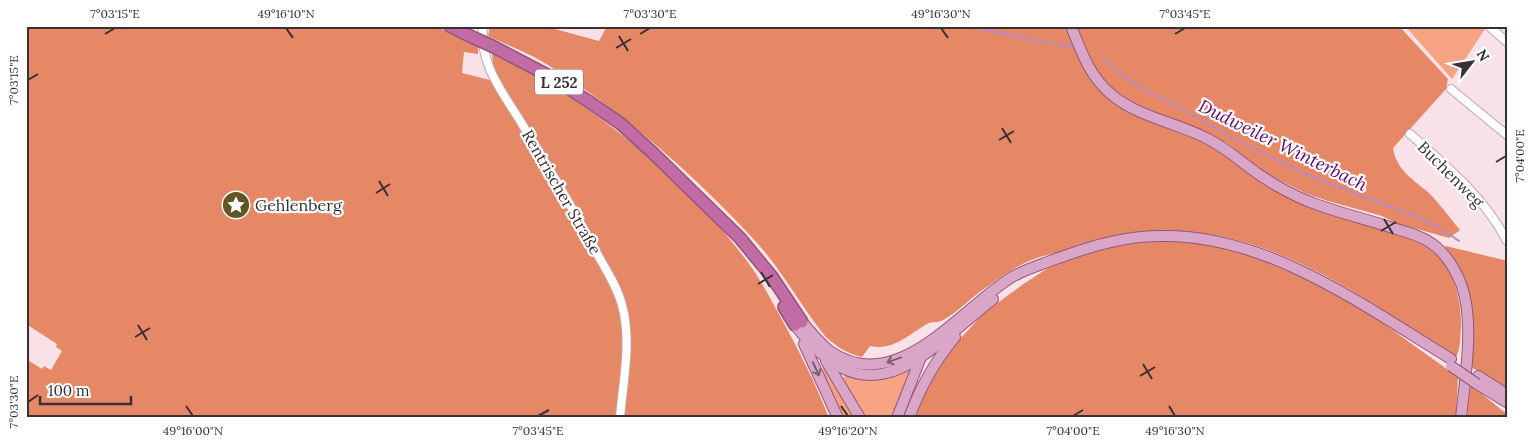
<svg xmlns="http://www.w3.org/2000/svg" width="1534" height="444" font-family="Lora,serif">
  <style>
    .green { fill: #f6a384 }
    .forest { fill: #e68866 }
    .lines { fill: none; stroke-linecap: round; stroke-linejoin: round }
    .stream { stroke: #ba8ac0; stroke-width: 2 }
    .minor-casing { stroke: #bea9ae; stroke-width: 10 }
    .major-casing { stroke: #92567c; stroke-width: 12 }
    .highway-casing { stroke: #92567c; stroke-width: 14 }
    .minor { stroke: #fff; stroke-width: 8 }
    .major { stroke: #daa6c8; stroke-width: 10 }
    .highway { stroke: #c26ba4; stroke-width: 11 }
    .major-bridge-casing { stroke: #92567c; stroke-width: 12; stroke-linecap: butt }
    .highway-bridge-casing { stroke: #92567c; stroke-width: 14; stroke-linecap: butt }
    .major-bridge { stroke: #daa6c8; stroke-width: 10 }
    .highway-bridge { stroke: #c26ba4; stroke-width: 11 }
    .oneway { stroke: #795f6f }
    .ticks { fill: none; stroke: #393033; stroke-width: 2 }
    .labels { text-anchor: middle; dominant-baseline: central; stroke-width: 4.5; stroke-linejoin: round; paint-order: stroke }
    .shield { fill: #fff; stroke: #746e70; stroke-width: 1 }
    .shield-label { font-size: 15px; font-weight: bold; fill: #393033 }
    .street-label { font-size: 16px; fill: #393033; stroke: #fff }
    .poi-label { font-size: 16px; fill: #393033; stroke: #fff; text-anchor: start }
    .water-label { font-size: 18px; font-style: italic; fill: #5c0a69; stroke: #fff }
    .neatline { fill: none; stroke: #393033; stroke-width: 2 }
    .ticks-label { font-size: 12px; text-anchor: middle; fill: #393033 }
  </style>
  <rect width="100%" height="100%" fill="#f9e2e7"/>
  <g class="green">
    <path d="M1405 26H1487L1452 79Z"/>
    <path d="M825 368 855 418H842L821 369Z"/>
    <path d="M914 369 896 418H865L842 379 846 375 876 380Z"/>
  </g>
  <g class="forest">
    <path d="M26 26H435L478 46V54L464 52 462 73 498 82 493 67 492 51C518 66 545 80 570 97 635 141 703 200 749 264 761 280 770 298 780 316 798 349 815 382 829 418H26V359L42 369 44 366 51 370 62 351 56 347 57 344 26 324Z"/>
    <path d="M490 26 512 28 513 26H544L599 41 607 26H1066C1080 64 1098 101 1138 116 1156 123 1175 127 1192 135 1219 148 1241 169 1266 184L1411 236C1417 240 1425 243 1431 248 1453 265 1462 301 1461 327 1460 338 1461 347 1456 357 1331 276 1221 192 1065 250 1054 254 1040 256 1029 261 1012 268 996 281 981 291 970 299 953 316 941 321 937 323 932 321 927 324 908 335 893 351 870 346L862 357C846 353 837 347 825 336 801 306 783 272 758 244 698 178 619 108 543 62 526 52 507 45 488 36Z"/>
    <path d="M1077 26H1399L1448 79 1446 89 1393 148C1396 170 1414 180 1429 193 1440 204 1450 218 1460 230L1449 238 1396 223 1382 216 1328 201 1305 193 1265 173 1227 143 1130 101 1107 84 1097 72 1089 59Z"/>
    <path d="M1160 241 1206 244 1232 249 1291 270 1363 309 1458 377 1456 418H912L944 356 984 313 1022 285 1051 266 1103 248 1142 242Z"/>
    <path d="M1446 246 1508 261V390L1471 367 1472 310 1469 293 1462 275 1445 251Z"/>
    <path d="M1472 386 1508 415V418H1467L1469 389Z"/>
  </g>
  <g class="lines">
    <g class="stream">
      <path d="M964 26 1072 47"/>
      <path d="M1103 58C1117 72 1134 84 1152 94 1158 98 1166 99 1172 103 1225 134 1280 165 1338 187 1379 203 1423 215 1459 241"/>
    </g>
    <defs>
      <g id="minor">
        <path d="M483 26C479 67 506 96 525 129 550 169 573 209 595 250 605 268 617 286 622 305 632 342 623 380 620 418"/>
        <path d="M1490 27 1508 43"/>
        <path d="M1451 89 1508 136"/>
        <path d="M1410 134C1447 166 1484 197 1507 241"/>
      </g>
      <g id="major">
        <path d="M1071 26C1081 51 1090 77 1111 94 1137 117 1179 123 1210 140 1225 148 1237 158 1250 168 1267 181 1293 196 1313 203 1339 213 1366 219 1393 228 1406 232 1420 235 1431 243 1443 251 1453 266 1459 279 1476 316 1465 378 1461 418"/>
        <path d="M802 322C811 332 820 344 831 352 898 397 960 309 1012 277 1024 270 1037 266 1050 261 1086 248 1121 236 1160 236 1268 234 1362 305 1451 359"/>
        <path d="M795 325C870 424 923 355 993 299"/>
        <path d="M804 344 838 418"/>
        <path d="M826 361 860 418"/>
        <path d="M1478 376 1508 395"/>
        <path d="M1477 384 1508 403"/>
        <path d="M897 418 921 357"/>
        <path d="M909 418C920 388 935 361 955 337"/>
      </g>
      <g id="highway">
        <path d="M450 26 474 38"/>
        <path d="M492 46 553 78 588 101 621 124 653 153 740 238 772 277 802 322"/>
        <path d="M784 307 795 325"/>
      </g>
    </defs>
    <use href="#minor" class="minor-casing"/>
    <use href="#major" class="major-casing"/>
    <use href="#highway" class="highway-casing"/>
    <use href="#minor" class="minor"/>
    <use href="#major" class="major"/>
    <use href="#highway" class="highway"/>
    <defs>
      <path id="major-bridge" d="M1451 366 1477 384"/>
      <path id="highway-bridge" d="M474 38 492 46"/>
    </defs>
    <use href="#major-bridge" class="major-bridge-casing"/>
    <use href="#highway-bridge" class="highway-bridge-casing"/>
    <use href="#major-bridge" class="major-bridge"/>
    <use href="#highway-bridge" class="highway-bridge"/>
  </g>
  <defs><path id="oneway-shaft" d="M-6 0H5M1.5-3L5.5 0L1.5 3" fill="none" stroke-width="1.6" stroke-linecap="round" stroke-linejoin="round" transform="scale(1.25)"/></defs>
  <g class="oneway">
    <use href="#oneway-shaft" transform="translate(894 360) rotate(160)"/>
    <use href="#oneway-shaft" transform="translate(816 369) rotate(65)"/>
  </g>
  <path class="ticks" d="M286 28 293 38M941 28 948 38M105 34 115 28M640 34 650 28M1175 34 1185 28M619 36 628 51M616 48 631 39M28 80 38 74M1002 128 1011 143M999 140 1014 131M1496 162 1506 156M379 181 388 196M376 193 390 184M1384 219 1393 234M1381 231 1396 222M761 272 770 287M758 284 773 275M138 325 147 340M135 337 150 328M1143 364 1152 379M1140 376 1155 367M28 402 38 395M186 406 193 416M841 406 848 416M1169 406 1175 416M538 416 549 410M1073 416 1083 410"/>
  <defs>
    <symbol id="sight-disc" viewBox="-11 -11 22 22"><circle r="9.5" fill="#5f5723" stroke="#fff"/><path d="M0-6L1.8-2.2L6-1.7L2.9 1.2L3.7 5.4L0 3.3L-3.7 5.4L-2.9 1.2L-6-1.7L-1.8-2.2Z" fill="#fff"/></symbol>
  </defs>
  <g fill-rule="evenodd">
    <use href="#sight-disc" x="220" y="189" width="32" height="32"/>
  </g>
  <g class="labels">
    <rect class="shield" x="535" y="69.5" width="48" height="25" rx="4"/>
    <g class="shield-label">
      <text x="559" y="82">L 252</text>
    </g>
    <g class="street-label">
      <text transform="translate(1451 174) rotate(45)">Buchenweg</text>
      <text transform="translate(562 192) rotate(60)">Rentrischer Straße</text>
    </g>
    <g class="poi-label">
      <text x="255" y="205">Gehlenberg</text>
    </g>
    <g class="water-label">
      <text transform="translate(1283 145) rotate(26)">Dudweiler Winterbach</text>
    </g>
  </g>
  <rect width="1534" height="444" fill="none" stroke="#ffffff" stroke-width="55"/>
  <g transform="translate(1472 62) rotate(59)" stroke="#ffffff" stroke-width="4" paint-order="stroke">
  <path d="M0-4L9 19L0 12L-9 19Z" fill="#393033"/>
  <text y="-8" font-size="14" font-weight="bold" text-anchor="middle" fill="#393033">N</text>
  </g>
  <path d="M40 396v8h91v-8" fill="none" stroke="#393033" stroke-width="2.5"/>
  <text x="48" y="396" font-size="15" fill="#393033" stroke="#ffffff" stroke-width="4" paint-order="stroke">100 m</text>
  <rect x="28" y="28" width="1478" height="388" class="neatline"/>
  <g class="ticks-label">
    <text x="115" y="18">7°03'15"E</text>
    <text x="286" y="18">49°16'10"N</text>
    <text x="650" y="18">7°03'30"E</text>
    <text x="941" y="18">49°16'30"N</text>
    <text x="1185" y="18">7°03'45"E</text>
    <text transform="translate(14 80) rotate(-90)" y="4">7°03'15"E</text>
    <text transform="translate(1520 156) rotate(-90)" y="4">7°04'00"E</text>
    <text transform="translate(14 402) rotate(-90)" y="4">7°03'30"E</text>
    <text x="193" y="435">49°16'00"N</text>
    <text x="538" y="435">7°03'45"E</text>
    <text x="848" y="435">49°16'20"N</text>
    <text x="1073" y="435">7°04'00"E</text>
    <text x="1175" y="435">49°16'30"N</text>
  </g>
</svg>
